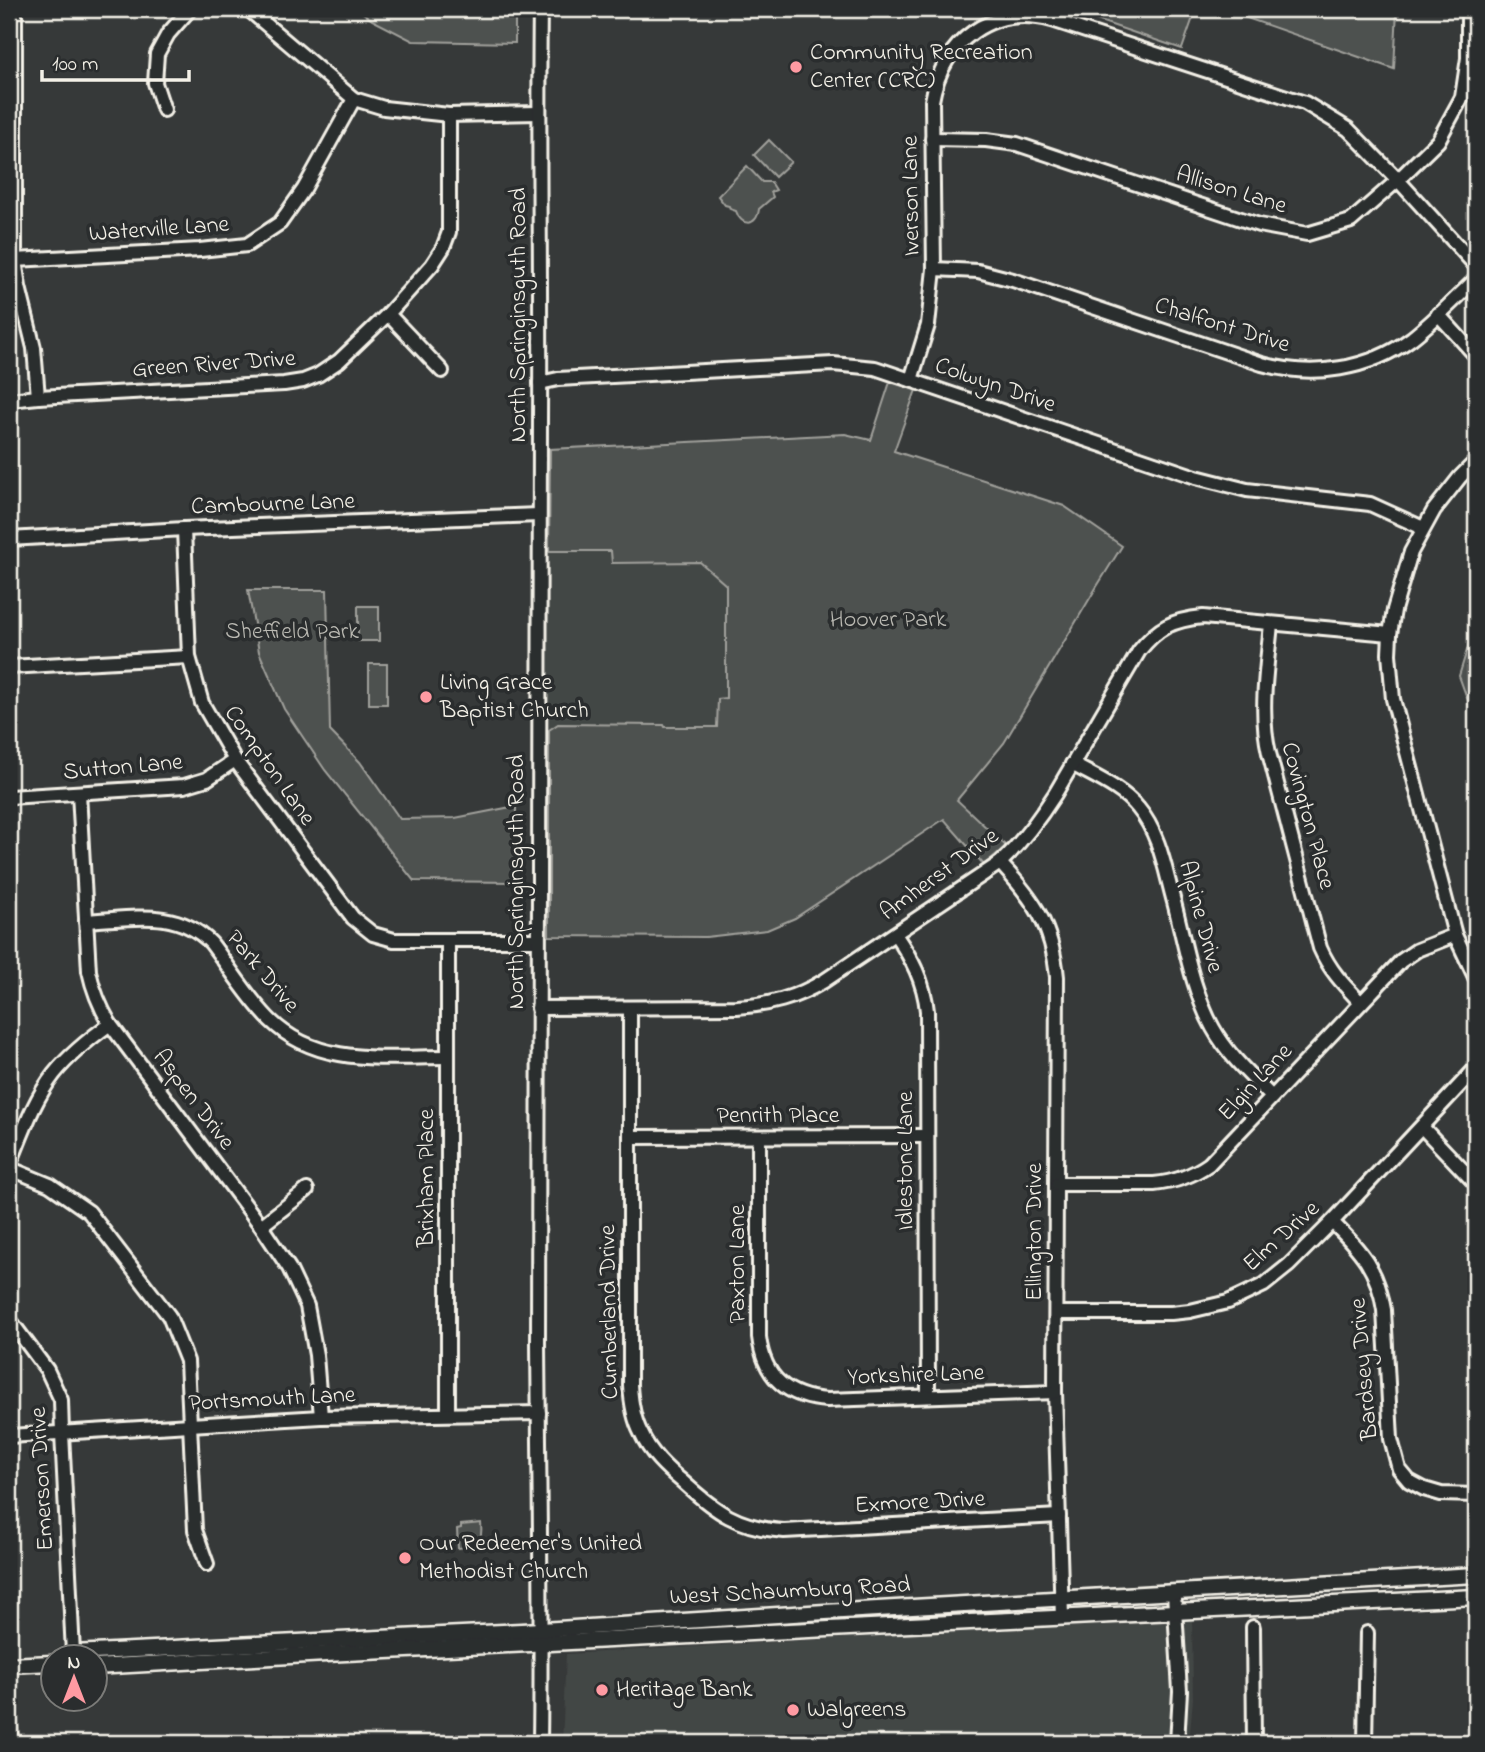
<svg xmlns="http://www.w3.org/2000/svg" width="1485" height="1752" font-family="'Indie Flower',sans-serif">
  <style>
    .built { fill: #434645 }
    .green { fill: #4e514f; stroke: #a1a19c; stroke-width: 2 }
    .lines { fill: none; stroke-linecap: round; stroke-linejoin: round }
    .minor-casing { stroke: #f4f1e8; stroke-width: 18 }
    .major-casing { stroke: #f4f1e8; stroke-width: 19 }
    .minor { stroke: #2a2d2e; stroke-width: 12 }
    .major { stroke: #2a2d2e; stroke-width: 14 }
    .poi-dot { fill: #ff9aa2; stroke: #2a2d2e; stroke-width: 2.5 }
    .labels { text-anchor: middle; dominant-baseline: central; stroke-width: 7; stroke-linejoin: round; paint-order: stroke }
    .poi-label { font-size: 24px; fill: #f4f1e8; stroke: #2a2d2e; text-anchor: start }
    .street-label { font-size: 24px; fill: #f4f1e8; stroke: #2a2d2e }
    .park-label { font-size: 24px; fill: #bab9b2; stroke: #2a2d2e }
  </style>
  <rect width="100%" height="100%" fill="#363939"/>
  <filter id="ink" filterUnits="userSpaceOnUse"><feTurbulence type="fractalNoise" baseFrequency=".0143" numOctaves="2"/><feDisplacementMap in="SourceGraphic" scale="14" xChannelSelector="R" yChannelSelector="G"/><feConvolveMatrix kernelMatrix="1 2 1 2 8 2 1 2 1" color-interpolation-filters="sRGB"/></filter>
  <g filter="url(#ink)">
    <g class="built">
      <path d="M549 551H612V563L700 562 726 585V699H718V727H664V725L558 724 549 730Z"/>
      <path d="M1192 1618 1193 1699 1189 1743H562L566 1654Z"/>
    </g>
    <g class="green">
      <path d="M358 9H515V43L413 41 372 20Z"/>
      <path d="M1088 9H1196L1182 49 1088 17Z"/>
      <path d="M1221 9H1397L1394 69Z"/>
      <path d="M769 140 791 162 775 177 754 155Z"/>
      <path d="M747 166 762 182H771L776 190 771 192 773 197 759 209C757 227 741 227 736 211L730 209 729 206 725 205 718 196Z"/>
      <path d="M890 382 916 390 894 451 1064 506 1122 546 1096 588 1004 743 957 800 1006 846 984 865 944 819 795 918 767 930 706 937 549 936V730L558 724 664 725 665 727H717L718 699 726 698V585L700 562 612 563 611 551H549L550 449 845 434 871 440Z"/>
      <path d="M248 590H327L330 731 360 762 400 819 455 818 516 806V882L414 881 325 770 284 709 259 652Z"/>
      <rect x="358" y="606" width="21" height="35"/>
      <path d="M1476 621V723L1459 676Z"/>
      <rect x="369" y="664" width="18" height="40"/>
      <path d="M481 1523C483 1544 478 1546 458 1548L457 1529 461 1528V1525Z"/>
    </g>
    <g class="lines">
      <defs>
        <g id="minor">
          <path d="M15 9V260L19 287 34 348 38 397"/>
          <path d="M248 9 354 99 384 108 449 115 539 113"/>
          <path d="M164 110 155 83 157 54 168 34 190 9"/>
          <path d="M932 139 986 140 1017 144 1259 225 1307 234 1351 221 1398 180 1438 141 1462 97 1468 58V9"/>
          <path d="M15 260 200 250 247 245 280 223 304 189 354 99"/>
          <path d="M934 269 978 271 1013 280 1262 364C1313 378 1369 370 1412 338 1435 320 1455 299 1476 279"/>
          <path d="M388 314 442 371"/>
          <path d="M1438 314 1476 356"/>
          <path d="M911 380 928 325 934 269 932 101C942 41 992 4 1052 20L1305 103 1348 129 1398 180 1476 266"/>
          <path d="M540 383 558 379 833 364 875 368 1196 477 1247 490 1370 504 1423 528"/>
          <path d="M9 400 38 397 284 384 303 381 318 375 339 361 388 314 432 265 443 248 449 232V115"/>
          <path d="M1476 461 1460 477 1434 510 1411 552 1394 610 1390 634 1389 654 1393 699 1455 935 1476 979"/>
          <path d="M184 529 189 657 202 703 235 760 353 918 373 934 394 940H538"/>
          <path d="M9 539 184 529 539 515"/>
          <path d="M1271 624C1267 667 1259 711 1269 753L1320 948C1330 971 1344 985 1361 1003"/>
          <path d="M9 667 189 657"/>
          <path d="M1072 764C1095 777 1122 788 1138 808 1160 834 1165 870 1174 902 1185 944 1192 990 1213 1028 1228 1055 1251 1076 1272 1097"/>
          <path d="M79 793 89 971C93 990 100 1007 110 1024L261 1226 289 1268 307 1306 316 1355 321 1417"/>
          <path d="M9 797 184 786 207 779 235 760"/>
          <path d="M1000 863C1035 901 1052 925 1057 977L1055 1392 1062 1618"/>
          <path d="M86 921C131 919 176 907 211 943 230 968 247 997 270 1020 318 1067 385 1057 447 1057"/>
          <path d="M895 934C912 959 924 981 927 1011L928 1396"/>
          <path d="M448 941V1414"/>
          <path d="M538 1008 737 1007C769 1005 796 998 824 981L1000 863C1022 842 1039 819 1055 794L1139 651C1158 627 1173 620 1203 617L1390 634"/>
          <path d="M630 1008V1385C631 1402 633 1418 641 1433 650 1453 666 1468 683 1482 716 1512 738 1528 784 1531L1059 1516"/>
          <path d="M1422 1127 1476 1184"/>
          <path d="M630 1137 927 1136"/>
          <path d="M759 1137V1337C764 1378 787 1397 827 1400L1055 1392"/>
          <path d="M9 1166C22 1135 33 1101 54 1074 70 1054 89 1039 110 1024"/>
          <path d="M9 1168 50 1185 89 1212 169 1316 187 1361 195 1530 207 1564"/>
          <path d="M1057 1184H1154C1175 1182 1192 1176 1209 1164L1401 961 1417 950 1455 935"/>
          <path d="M1332 1222C1361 1250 1378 1270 1384 1310L1391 1439 1399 1469 1409 1481 1424 1489 1441 1494 1476 1495"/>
          <path d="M261 1226 307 1190"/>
          <path d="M1056 1313H1171L1190 1311 1228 1302 1264 1285 1289 1265 1332 1222 1476 1068"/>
          <path d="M9 1319 47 1370 61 1400 62 1433 73 1653"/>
          <path d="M9 1436 321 1417 539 1413"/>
          <path d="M1174 1593 1180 1691 1177 1743"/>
          <path d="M1253 1627 1254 1743"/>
          <path d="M9 1712 11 1743"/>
          <path d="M540 1743C542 1610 539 1476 538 1342 538 1034 538 726 540 418 541 282 538 145 540 9"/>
          <path d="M1365 1743 1367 1633"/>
        </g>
        <g id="major">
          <path d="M67 1658 73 1653 542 1630 825 1612 1476 1575"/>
          <path d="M9 1665 52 1663"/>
          <path d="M94 1667 326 1654 1476 1597"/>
        </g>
      </defs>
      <use href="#minor" class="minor-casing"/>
      <use href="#major" class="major-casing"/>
      <use href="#minor" class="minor"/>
      <use href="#major" class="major"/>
    </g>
  </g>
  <g class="poi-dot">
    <circle cx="796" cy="67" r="7"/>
    <circle cx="426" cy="697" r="7"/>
    <circle cx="405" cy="1558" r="7"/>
    <circle cx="602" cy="1690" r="7"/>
    <circle cx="793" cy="1710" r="7"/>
  </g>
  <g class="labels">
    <g class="poi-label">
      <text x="810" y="53">Community Recreation<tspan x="810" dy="28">Center (CRC)</tspan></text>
      <text x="440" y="683">Living Grace<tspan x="440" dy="28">Baptist Church</tspan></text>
      <text x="419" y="1544">Our Redeemer's United<tspan x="419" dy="28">Methodist Church</tspan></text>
      <text x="616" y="1690">Heritage Bank</text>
      <text x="807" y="1710">Walgreens</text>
    </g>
    <g class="street-label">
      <text transform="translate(1231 191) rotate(17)">Allison Lane</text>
      <text transform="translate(912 196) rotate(-91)">Iverson Lane</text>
      <text transform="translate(159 230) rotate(-4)">Waterville Lane</text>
      <text transform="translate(519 315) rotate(-90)">North Springinsguth Road</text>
      <text transform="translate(1222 326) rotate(17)">Chalfont Drive</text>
      <text transform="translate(214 365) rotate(-4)">Green River Drive</text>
      <text transform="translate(995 386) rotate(19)">Colwyn Drive</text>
      <text transform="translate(273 505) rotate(-2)">Cambourne Lane</text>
      <text transform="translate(269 766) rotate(55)">Compton Lane</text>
      <text transform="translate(123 768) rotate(-5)">Sutton Lane</text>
      <text transform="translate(1307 816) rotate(75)">Covington Place</text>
      <text transform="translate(940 875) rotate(-36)">Amherst Drive</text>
      <text transform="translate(517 882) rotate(-90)">North Springinsguth Road</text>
      <text transform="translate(1200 917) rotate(75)">Alpine Drive</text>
      <text transform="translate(262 972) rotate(50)">Park Drive</text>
      <text transform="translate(1256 1083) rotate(-47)">Elgin Lane</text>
      <text transform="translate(193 1100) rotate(53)">Aspen Drive</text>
      <text x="778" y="1116">Penrith Place</text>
      <text transform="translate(906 1161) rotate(-90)">Idlestone Lane</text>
      <text transform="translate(427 1178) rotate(-90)">Brixham Place</text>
      <text transform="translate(1035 1232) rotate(-90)">Ellington Drive</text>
      <text transform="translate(1282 1237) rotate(-42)">Elm Drive</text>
      <text transform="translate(738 1264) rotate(-90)">Paxton Lane</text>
      <text transform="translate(610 1312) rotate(-91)">Cumberland Drive</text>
      <text transform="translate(1365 1369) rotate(-95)">Bardsey Drive</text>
      <text transform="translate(916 1376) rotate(-2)">Yorkshire Lane</text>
      <text transform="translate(272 1400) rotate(-3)">Portsmouth Lane</text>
      <text transform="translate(43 1479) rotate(-93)">Emerson Drive</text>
      <text transform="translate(920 1503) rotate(-3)">Exmore Drive</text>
      <text transform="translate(790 1592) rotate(-3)">West Schaumburg Road</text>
    </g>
    <g class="park-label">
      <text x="888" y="620">Hoover Park</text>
      <text x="292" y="632">Sheffield Park</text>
    </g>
  </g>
  <rect width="1485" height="1752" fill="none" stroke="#2a2d2e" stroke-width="35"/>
  <rect x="18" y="18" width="1450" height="1717" fill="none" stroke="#f4f1e8" stroke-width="2.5" filter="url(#ink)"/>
  <g transform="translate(74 1678)"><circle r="33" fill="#2a2d2e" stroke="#7b7b78" stroke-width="2"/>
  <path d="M0-5L12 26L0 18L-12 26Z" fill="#ff9aa2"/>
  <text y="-10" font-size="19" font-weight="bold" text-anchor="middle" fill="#f4f1e8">N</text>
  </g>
  <path d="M42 70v10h147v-10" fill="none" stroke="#f4f1e8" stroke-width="3.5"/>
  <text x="52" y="70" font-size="21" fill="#f4f1e8" stroke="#2a2d2e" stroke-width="5" paint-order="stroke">100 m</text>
</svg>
